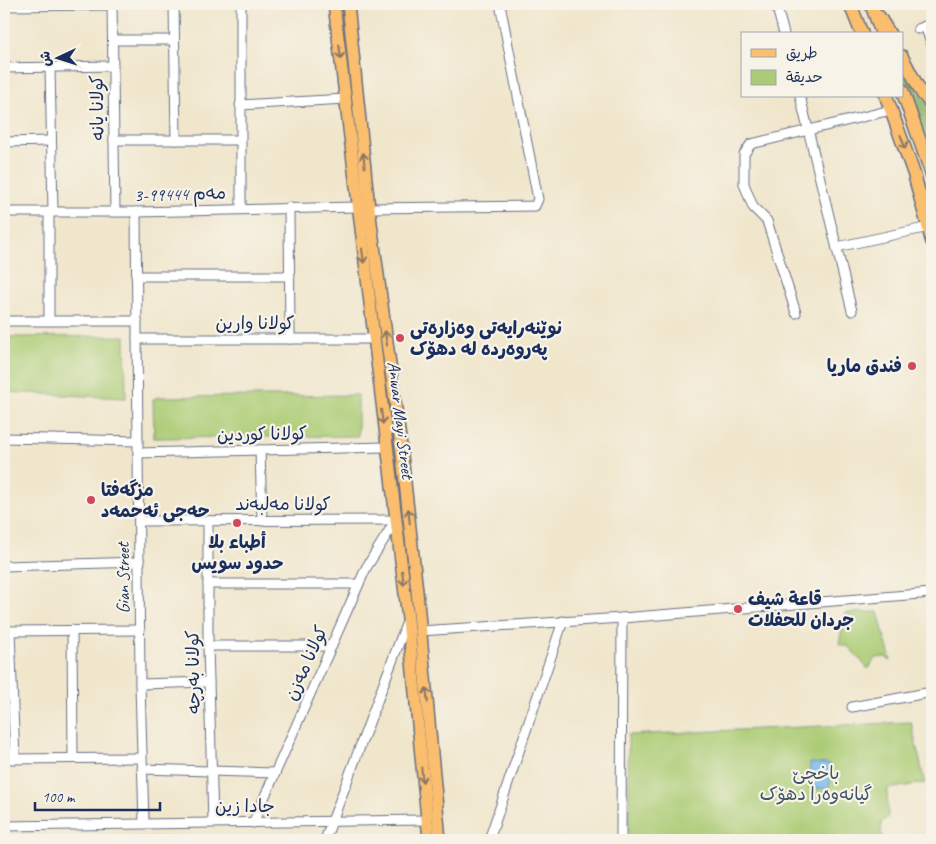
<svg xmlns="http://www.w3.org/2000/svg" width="936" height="844" font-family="Caveat,'Playpen Sans Arabic',sans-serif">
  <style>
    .built { fill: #f3d4bf }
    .green { fill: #abcc74; stroke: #637e69 }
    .forest { fill: #88b066; stroke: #527062 }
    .water { fill: #7ebef3; stroke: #4c76a8 }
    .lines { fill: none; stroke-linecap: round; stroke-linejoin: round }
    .minor-casing { stroke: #666f84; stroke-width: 11 }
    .major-casing { stroke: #666f84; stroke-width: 14 }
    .highway-casing { stroke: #666f84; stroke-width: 15 }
    .minor { stroke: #fff; stroke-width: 9 }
    .major { stroke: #fabe6e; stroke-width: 11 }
    .highway { stroke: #fabe6e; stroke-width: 12 }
    .oneway { stroke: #8a7666 }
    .poi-dot { fill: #d1495b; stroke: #f7f3e8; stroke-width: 2 }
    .labels { text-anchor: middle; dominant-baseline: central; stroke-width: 4.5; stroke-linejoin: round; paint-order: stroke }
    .street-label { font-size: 18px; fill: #1b2f5e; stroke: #f7f3e8 }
    .poi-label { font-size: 18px; font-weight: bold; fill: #1b2f5e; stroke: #f7f3e8; text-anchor: start }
    .park-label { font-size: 18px; fill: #3f5664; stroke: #f7f3e8 }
  </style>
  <rect width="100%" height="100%" fill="#f7f3e8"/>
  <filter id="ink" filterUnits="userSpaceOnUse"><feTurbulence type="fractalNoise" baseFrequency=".02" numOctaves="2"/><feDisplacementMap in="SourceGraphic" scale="10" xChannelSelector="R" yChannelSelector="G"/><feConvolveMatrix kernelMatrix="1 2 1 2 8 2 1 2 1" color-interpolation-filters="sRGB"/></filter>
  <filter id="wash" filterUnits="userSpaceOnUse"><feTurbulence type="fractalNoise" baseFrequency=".0096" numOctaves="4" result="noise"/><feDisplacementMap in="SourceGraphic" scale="20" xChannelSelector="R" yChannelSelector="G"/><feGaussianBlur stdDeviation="1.12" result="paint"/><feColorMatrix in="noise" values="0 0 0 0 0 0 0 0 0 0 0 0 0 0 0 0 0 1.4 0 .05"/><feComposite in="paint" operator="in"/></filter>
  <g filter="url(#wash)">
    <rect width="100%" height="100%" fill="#f0e6cc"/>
    <path class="built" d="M218 836 216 840H103V838Z"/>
    <g class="green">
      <path d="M125 336 126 398 4 392V337Z"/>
      <path d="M358 395V436L154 438 153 399 160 397Z"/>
      <path d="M878 612 891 661 885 657 876 658 868 669 849 647 839 644 845 613Z"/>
      <path d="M911 722 925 783 887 789 888 817 881 822 882 840H629L628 735Z"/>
    </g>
    <path class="forest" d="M902 67 932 111V162L902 74Z"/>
    <path class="water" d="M810 763 830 764 829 788H810Z"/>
  </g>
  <g filter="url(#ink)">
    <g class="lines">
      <defs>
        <g id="minor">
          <path d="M112 4 115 212"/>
          <path d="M174 4 176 140"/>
          <path d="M241 4V209"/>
          <path d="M776 4 784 34"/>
          <path d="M4 6 112 5"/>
          <path d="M925 26 932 45"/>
          <path d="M918 29 932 24"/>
          <path d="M113 40H174"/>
          <path d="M50 67 53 212"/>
          <path d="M4 68 113 66"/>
          <path d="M800 96 852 311"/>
          <path d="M240 105 346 99"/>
          <path d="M114 140H240"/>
          <path d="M4 142 51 141"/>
          <path d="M289 207 290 339"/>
          <path d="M369 208 535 206 538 199 500 4"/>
          <path d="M4 212H136L357 207"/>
          <path d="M49 212V320"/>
          <path d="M136 212 140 684 144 823"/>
          <path d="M837 247 929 227"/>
          <path d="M136 276H290"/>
          <path d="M796 313 767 221 753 207 744 184V154L751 144 891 110"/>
          <path d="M4 321H137"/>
          <path d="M137 339H373"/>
          <path d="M4 438 138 441"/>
          <path d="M260 450 262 521"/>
          <path d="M138 453 386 447"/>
          <path d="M140 521 396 520"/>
          <path d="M208 521V646L213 822"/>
          <path d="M4 566 140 562"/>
          <path d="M208 584H358"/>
          <path d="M72 630 73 758"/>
          <path d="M4 631 140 630"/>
          <path d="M10 631 15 759"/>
          <path d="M420 631 622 618 932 593"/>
          <path d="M208 646H332"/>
          <path d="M140 684 209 682"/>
          <path d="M852 707 932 692"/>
          <path d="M4 759 141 758"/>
          <path d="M142 769 275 773"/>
          <path d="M253 823 366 568 396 520"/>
          <path d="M4 826 426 820"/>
          <path d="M325 840 408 619"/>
          <path d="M489 840 563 621"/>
          <path d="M621 840 622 618"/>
        </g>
        <g id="major">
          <path d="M334 4 408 619 429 840"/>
          <path d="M348 4 369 208 401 446 417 591 440 840"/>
          <path d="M879 16 890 34"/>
          <path d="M902 56 922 94 932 105"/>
        </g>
        <g id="highway">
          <path d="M850 4 862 34"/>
          <path d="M871 4 882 34"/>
          <path d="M902 90 932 175"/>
          <path d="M886 96 914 174 932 241"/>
        </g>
      </defs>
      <use href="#minor" class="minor-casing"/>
      <use href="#major" class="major-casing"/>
      <use href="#highway" class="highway-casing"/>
      <use href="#minor" class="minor"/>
      <use href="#major" class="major"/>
      <use href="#highway" class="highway"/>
    </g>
    <defs><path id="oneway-shaft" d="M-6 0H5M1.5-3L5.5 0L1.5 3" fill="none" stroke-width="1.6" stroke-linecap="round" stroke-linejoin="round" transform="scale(1.25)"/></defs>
    <g class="oneway">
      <use href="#oneway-shaft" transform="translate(340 52) rotate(83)"/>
      <use href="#oneway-shaft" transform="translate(903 142) rotate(70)"/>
      <use href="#oneway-shaft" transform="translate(364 160) rotate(-95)"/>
      <use href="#oneway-shaft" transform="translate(363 256) rotate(83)"/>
      <use href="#oneway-shaft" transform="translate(386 338) rotate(-98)"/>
      <use href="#oneway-shaft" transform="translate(382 417) rotate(83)"/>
      <use href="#oneway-shaft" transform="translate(409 516) rotate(-96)"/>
      <use href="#oneway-shaft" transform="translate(403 578) rotate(83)"/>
      <use href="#oneway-shaft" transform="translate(427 695) rotate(-96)"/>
      <use href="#oneway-shaft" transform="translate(422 775) rotate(85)"/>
    </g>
  </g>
  <g class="poi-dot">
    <circle cx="400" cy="338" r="5"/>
    <circle cx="912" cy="366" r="5"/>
    <circle cx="91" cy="500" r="5"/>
    <circle cx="237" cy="523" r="5"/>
    <circle cx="738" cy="609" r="5"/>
  </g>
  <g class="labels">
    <g class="street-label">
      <text transform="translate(97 108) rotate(-91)">کولانا یانه</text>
      <text transform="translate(180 194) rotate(-2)">مەم 99444-3</text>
      <text x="255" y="323">کولانا وارین</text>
      <text transform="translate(401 420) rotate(83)">Anwar Mayi Street</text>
      <text transform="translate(262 434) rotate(-1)">کولانا کوردین</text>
      <text x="283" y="504">کولانا مەلبەند</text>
      <text transform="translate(123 578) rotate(-90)">Gian Street</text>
      <text transform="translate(306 663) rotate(-66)">کولانا مەزن</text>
      <text transform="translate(193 672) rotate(-91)">کولانا بەرچە</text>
      <text x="245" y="806">جادا زین</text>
    </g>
    <g class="poi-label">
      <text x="410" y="328">نوێنەرایەتی وەزارەتی<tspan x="410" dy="21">پەروەردە لە دهۆک</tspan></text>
      <text x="902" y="366" text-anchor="end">فندق ماريا</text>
      <text x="101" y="490">مزگەفتا<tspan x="101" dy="21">حەجی ئەحمەد</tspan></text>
      <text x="237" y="542" text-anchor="middle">أطباء بلا<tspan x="237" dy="21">حدود سويس</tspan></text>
      <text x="748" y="599">قاعة شيف<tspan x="748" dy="21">جردان للحفلات</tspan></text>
    </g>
    <g class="park-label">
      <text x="816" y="773">باخچێ<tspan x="816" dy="21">گیانه‌وه‌را دهۆک</tspan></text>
    </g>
  </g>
  <rect width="936" height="844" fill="none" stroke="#f7f3e8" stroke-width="20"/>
  <rect x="741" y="32" width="162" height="65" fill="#f7f3e8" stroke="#9fa5b1"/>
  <rect x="751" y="49" width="25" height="8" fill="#fabe6e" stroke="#9fa5b1"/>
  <text x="786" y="58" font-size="15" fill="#1b2f5e">طريق</text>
  <rect x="751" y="70" width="25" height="15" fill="#abcc74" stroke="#9fa5b1"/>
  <text x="786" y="82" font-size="15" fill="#1b2f5e">حديقة</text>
  <g transform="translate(58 58) rotate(266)" stroke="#f7f3e8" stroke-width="4" paint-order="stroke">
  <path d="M0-4L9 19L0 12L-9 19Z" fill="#1b2f5e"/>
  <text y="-8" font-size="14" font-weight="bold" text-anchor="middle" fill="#1b2f5e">ش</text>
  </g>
  <path d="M35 802v8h125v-8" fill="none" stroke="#1b2f5e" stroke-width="2.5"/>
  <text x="42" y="802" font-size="15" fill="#1b2f5e" stroke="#f7f3e8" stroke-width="4" paint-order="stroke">100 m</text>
</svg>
